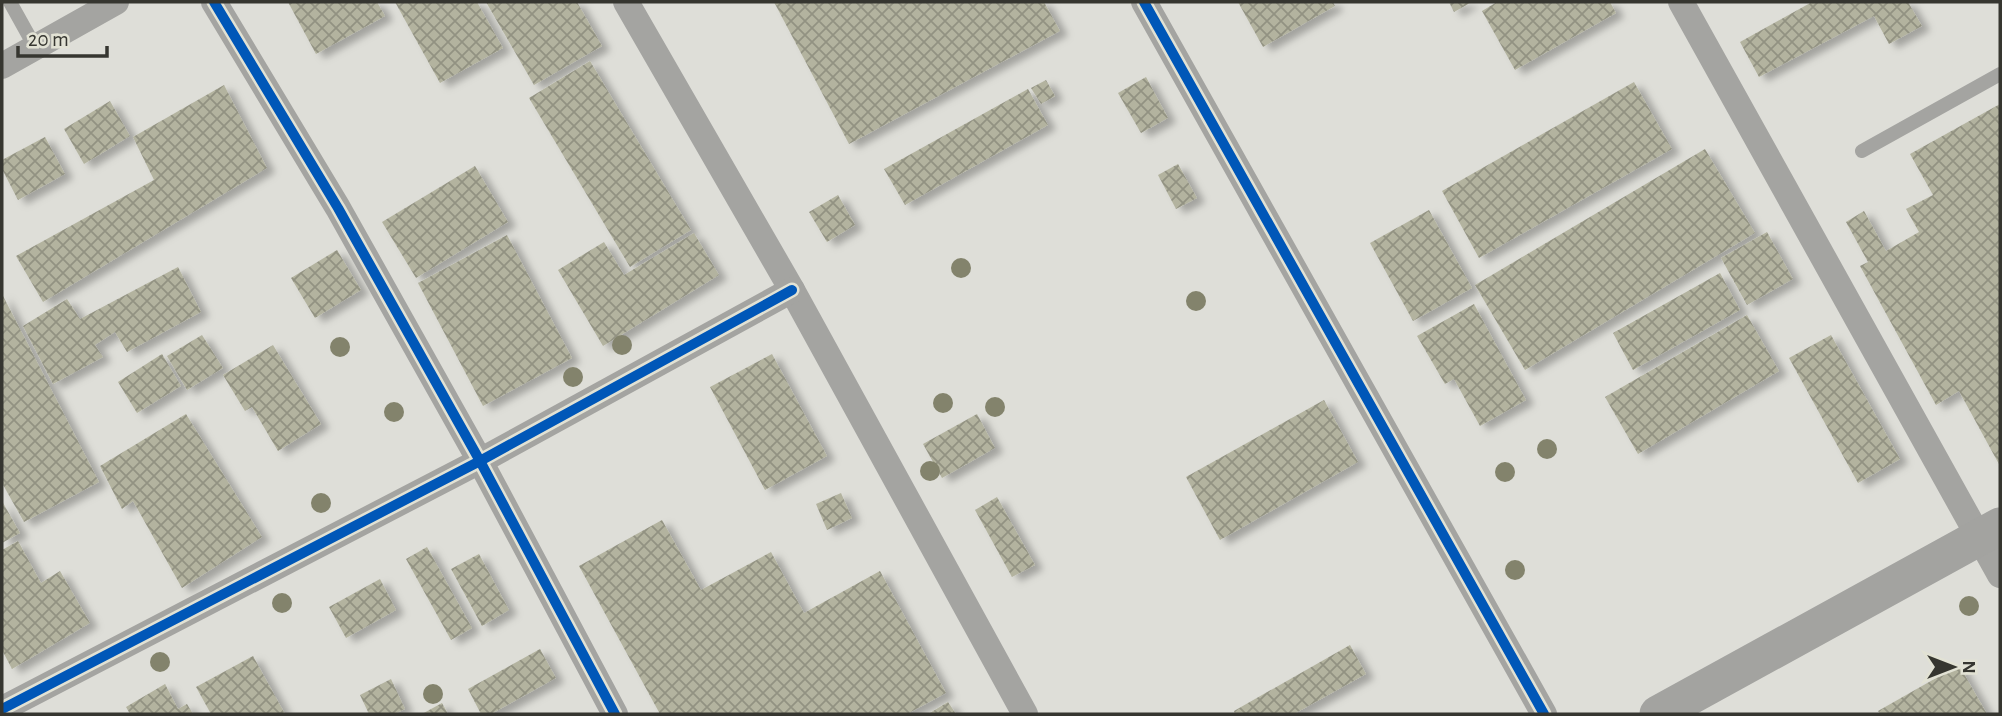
<svg xmlns="http://www.w3.org/2000/svg" width="2002" height="716" font-family="'Alegreya Sans',sans-serif">
  <style>
    .building { fill: url(#building-cross-hatch); filter: url(#shadow) }
    .lines { fill: none; stroke-linecap: round; stroke-linejoin: round }
    .service { stroke: #a4a4a1; stroke-width: 14 }
    .minor { stroke: #a4a4a1; stroke-width: 26 }
    .secondary { stroke: #a3a3a0; stroke-width: 37 }
    .cycleway-casing { stroke: #e2e2d4; stroke-width: 15 }
    .cycleway { stroke: #0057b8; stroke-width: 10 }
    .tree { fill: #83836c }
  </style>
  <defs>
    <pattern id="building-cross-hatch" width="8" height="8" patternUnits="userSpaceOnUse" patternTransform="scale(1.75)"><rect width="8" height="8" fill="#b3b39f"/><path d="M0 0l8 8M0 8l8-8" fill="none" stroke="#929282"/></pattern>
    <filter id="shadow"><feDropShadow dx="8" dy="4.5" stdDeviation="3.5" flood-color="#0004"/></filter>
  </defs>
  <rect width="100%" height="100%" fill="#deded8"/>
  <g class="building">
    <path d="M288 2H377L385 16 316 54Z"/>
    <path d="M395 2H477L503 48 440 83Z"/>
    <path d="M486 2H577L602 46 534 85Z"/>
    <path d="M774 2H1044L1060 31 849 144Z"/>
    <path d="M1238 2H1333L1335 6 1263 47Z"/>
    <path d="M1449 2H1472L1454 12Z"/>
    <path d="M1497 2H1610L1616 13 1515 70 1482 11Z"/>
    <path d="M1812 2H1908L1922 26 1889 44 1874 16 1759 77 1740 42Z"/>
    <path d="M590 61 691 230 630 267 529 98Z"/>
    <path d="M1146 77 1168 118 1141 133 1118 93Z"/>
    <path d="M1046 80 1055 96 1041 104 1031 88Z"/>
    <path d="M1634 82 1672 149 1479 258 1442 191Z"/>
    <path d="M224 85 267 168 43 302 16 256 154 180 133 137Z"/>
    <path d="M1028 89 1048 125 905 205 884 169Z"/>
    <path d="M110 101 130 136 84 164 64 129Z"/>
    <path d="M2000 104V466L1959 391 1936 405 1860 266 1868 262 1846 222 1864 211 1886 251 1919 232 1906 209 1933 195 1910 154Z"/>
    <path d="M45 137 65 174 18 200 2 169V160Z"/>
    <path d="M1705 149 1755 233 1525 370 1475 285Z"/>
    <path d="M1178 164 1197 198 1176 209 1158 175Z"/>
    <path d="M475 166 508 222 416 278 382 222Z"/>
    <path d="M838 195 855 225 827 242 809 212Z"/>
    <path d="M1429 210 1472 288 1413 321 1370 243Z"/>
    <path d="M1767 232 1793 279 1747 305 1721 258Z"/>
    <path d="M694 233 719 275 603 346 558 270 604 242 624 275Z"/>
    <path d="M507 235 572 358 483 406 418 283Z"/>
    <path d="M337 250 361 290 315 318 291 278Z"/>
    <path d="M178 267 201 312 127 352 115 332 95 345 103 357 53 384 23 326 67 299 80 319Z"/>
    <path d="M1720 273 1740 310 1633 370 1613 333Z"/>
    <path d="M2 294 99 482 24 522 2 483Z"/>
    <path d="M1474 304 1526 400 1480 426 1454 379 1445 384 1417 336Z"/>
    <path d="M1747 315 1779 371 1638 454 1605 397Z"/>
    <path d="M202 335 223 368 187 390 167 356Z"/>
    <path d="M1831 335 1900 459 1858 483 1789 358Z"/>
    <path d="M273 345 321 424 278 451 252 407 245 411 223 375Z"/>
    <path d="M162 354 181 386 137 413 118 382Z"/>
    <path d="M772 354 827 456 765 490 710 387Z"/>
    <path d="M1324 400 1358 462 1220 540 1186 477Z"/>
    <path d="M186 414 262 537 182 588 133 501 122 509 100 466Z"/>
    <path d="M977 414 995 448 942 478 923 444Z"/>
    <path d="M841 493 852 518 827 530 816 504Z"/>
    <path d="M997 497 1035 565 1012 577 975 510Z"/>
    <path d="M2 501 20 533 2 543Z"/>
    <path d="M662 520 701 590 771 552 804 613 880 571 946 693 907 714H660L579 566Z"/>
    <path d="M18 541 41 583 60 571 90 623 12 669 2 650V550Z"/>
    <path d="M427 547 472 628 451 640 406 559Z"/>
    <path d="M479 554 509 610 482 626 451 569Z"/>
    <path d="M380 579 396 610 346 638 329 607Z"/>
    <path d="M1350 645 1366 674 1294 714H1235L1234 711Z"/>
    <path d="M540 649 556 678 491 714H481L468 689Z"/>
    <path d="M253 656 285 714H211L196 687Z"/>
    <path d="M1959 665 1987 714H1880L1878 711Z"/>
    <path d="M391 679 405 709 394 714H369L360 695Z"/>
    <path d="M165 684 178 709 187 704 193 714H130L126 707Z"/>
    <path d="M948 702 956 714H928Z"/>
    <path d="M442 703 448 714H422Z"/>
  </g>
  <g class="lines">
    <g class="service">
      <path d="M10 2 35 47"/>
      <path d="M1862 151 2000 74"/>
    </g>
    <g class="minor">
      <path d="M214 2 338 208 480 461 615 714"/>
      <path d="M626 2 792 290 1025 714"/>
      <path d="M1144 2 1544 714"/>
      <path d="M1681 2 2000 575"/>
      <path d="M2 66 116 2"/>
      <path d="M2 709 480 461 792 290"/>
    </g>
    <path class="secondary" d="M1658 714 2000 526"/>
    <defs>
      <g id="cycleway">
        <path d="M214 2 338 208 480 461 615 714"/>
        <path d="M1144 2 1544 714"/>
        <path d="M2 709 480 461 792 290"/>
      </g>
    </defs>
    <use href="#cycleway" class="cycleway-casing"/>
    <use href="#cycleway" class="cycleway"/>
  </g>
  <g class="tree">
    <circle cx="961" cy="268" r="10"/>
    <circle cx="1196" cy="301" r="10"/>
    <circle cx="622" cy="345" r="10"/>
    <circle cx="340" cy="347" r="10"/>
    <circle cx="573" cy="377" r="10"/>
    <circle cx="943" cy="403" r="10"/>
    <circle cx="995" cy="407" r="10"/>
    <circle cx="394" cy="412" r="10"/>
    <circle cx="1547" cy="449" r="10"/>
    <circle cx="930" cy="471" r="10"/>
    <circle cx="1505" cy="472" r="10"/>
    <circle cx="321" cy="503" r="10"/>
    <circle cx="1515" cy="570" r="10"/>
    <circle cx="282" cy="603" r="10"/>
    <circle cx="1969" cy="606" r="10"/>
    <circle cx="160" cy="662" r="10"/>
    <circle cx="433" cy="694" r="10"/>
  </g>
  <rect width="2002" height="716" fill="none" stroke="#363630" stroke-width="7"/>
  <g transform="translate(1953 667) rotate(90)" stroke="#e2e2d4" stroke-width="5" paint-order="stroke">
  <path d="M0-5L12 26L0 18L-12 26Z" fill="#363630"/>
  <text y="-10" font-size="19" font-weight="bold" text-anchor="middle" fill="#363630">N</text>
  </g>
  <path d="M18 46v10h89v-10" fill="none" stroke="#363630" stroke-width="3.5"/>
  <text x="28" y="46" font-size="21" fill="#363630" stroke="#e2e2d4" stroke-width="5" paint-order="stroke">20 m</text>
</svg>
